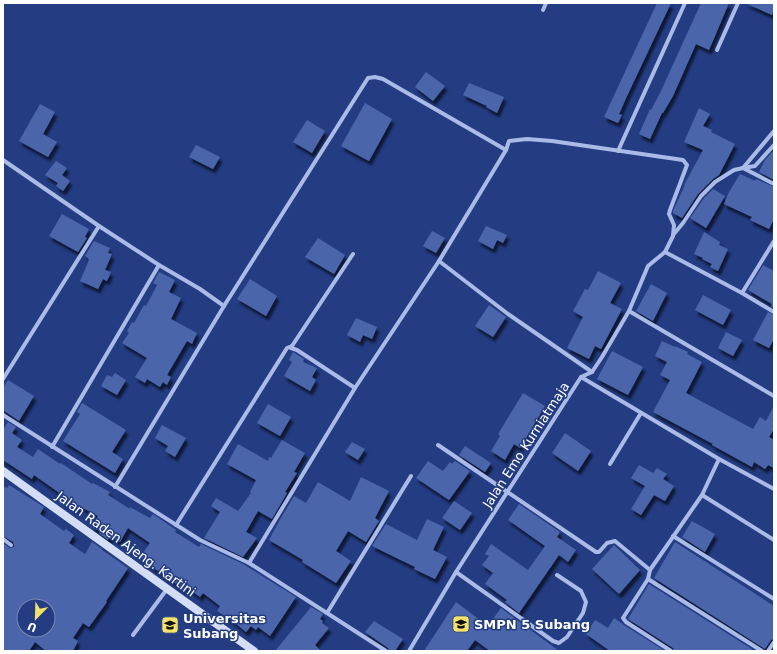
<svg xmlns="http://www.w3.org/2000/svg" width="777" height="654" font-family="'DejaVu Sans',sans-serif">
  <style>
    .building { fill: #4b65ab; fill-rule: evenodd; filter: url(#shadow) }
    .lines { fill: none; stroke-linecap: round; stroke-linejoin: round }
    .minor { stroke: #aabbe7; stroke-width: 4 }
    .secondary { stroke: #d4ddf6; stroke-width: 8 }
    .labels { text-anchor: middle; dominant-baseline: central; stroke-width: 3; stroke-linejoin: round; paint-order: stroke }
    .street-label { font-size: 13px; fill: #fff; stroke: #233c82 }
    .poi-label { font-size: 13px; font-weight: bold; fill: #fff; stroke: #233c82; text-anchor: start }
  </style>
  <defs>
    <filter id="shadow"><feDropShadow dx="2.5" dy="4.5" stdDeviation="1" flood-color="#0009"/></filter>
  </defs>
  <rect width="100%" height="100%" fill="#233c82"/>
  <g class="building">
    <path d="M657 3H671L627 96 619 114 622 115 618 123 604 117Z"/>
    <path d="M701 3H729L709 50 696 44 673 96 663 113H662L650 139 639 134 650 109 651 110 661 91Z"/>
    <path d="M745 3H774V10L772 15Z"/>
    <path d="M426 72 445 86 433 101 415 87Z"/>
    <path d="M469 83 504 97 497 113 486 107 487 106 463 95Z"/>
    <path d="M365 103 392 119 369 161 341 146Z"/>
    <path d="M40 104 55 112 43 134 57 142 48 157 19 141Z"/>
    <path d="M699 108 710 114 703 126 712 130 711 132 735 144 719 175 713 179 698 194 682 218 673 213V211L685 185H684L703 150 684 142Z"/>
    <path d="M307 120 325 131 312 153 293 142Z"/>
    <path d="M196 145 220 157 213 169 189 157Z"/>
    <path d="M774 150V180L759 172 765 160Z"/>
    <path d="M56 161 67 168 62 175 70 181 63 191 56 186 58 183 45 175Z"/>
    <path d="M740 174 755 181 756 179 774 187V219L769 229 750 220 752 217 724 204 729 192Z"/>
    <path d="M713 189 725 196 706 228 690 218 704 198Z"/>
    <path d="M62 214 89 229 85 237 87 238 78 252 49 236Z"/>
    <path d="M486 226 507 235 503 243 497 240 493 249 478 241Z"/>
    <path d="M432 231 445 238 436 253 423 246Z"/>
    <path d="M704 232 720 242 719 245 728 249 718 271 710 267 712 264 702 259 703 258 694 254Z"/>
    <path d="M318 238 345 255 334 274 305 257Z"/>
    <path d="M94 241 110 248 108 253 112 254 105 270 111 272 107 281 103 279 98 289 80 281 89 260 88 258 85 256Z"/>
    <path d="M763 265 774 271V308L771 306 772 304 748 290Z"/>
    <path d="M598 271 621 283 610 303 622 309 601 349 595 346 589 359 567 348 583 317 573 311 585 289 588 290Z"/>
    <path d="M159 272 175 280 169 292 181 298 171 319 197 333 192 344 187 341 167 375 171 377 167 385 163 382 160 387 147 379 145 383 135 377 147 358 122 343 129 333 127 331 132 322 134 323 144 305 146 306 157 285 153 283Z"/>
    <path d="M250 279 277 296 266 316 237 299Z"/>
    <path d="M651 284 667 293 653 321 636 311Z"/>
    <path d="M703 295 731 310 723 325 695 310Z"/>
    <path d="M489 305 506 317 493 337 475 326Z"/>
    <path d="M768 312 774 315V339L769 348 753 340Z"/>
    <path d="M356 318 377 327 372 339 363 335 360 342 347 335Z"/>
    <path d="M726 332 742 340 733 356 718 348Z"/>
    <path d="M662 341 675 347V346L688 352 687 354 702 362 686 393 753 429 760 417 766 421 774 406V429L769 437 774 440V468L768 465 765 469 754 462 752 467 712 445 713 444 653 412 670 380 660 375 667 362 655 356Z"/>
    <path d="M612 351 643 367 628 395 597 379Z"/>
    <path d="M293 352 304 359 303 362 317 368 312 377 316 380 310 391 284 376 292 362 289 360Z"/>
    <path d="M115 373 126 380 117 395 101 386 107 375 112 377Z"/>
    <path d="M8 380 34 396 19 421 3 410V388Z"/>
    <path d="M523 393 545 406 520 448 514 444 505 460 491 451 500 436 498 434Z"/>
    <path d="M82 403 126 430 112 452 123 459 115 473 63 441 80 414 77 412Z"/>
    <path d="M268 404 291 417 280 436 257 423Z"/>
    <path d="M8 422 16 427 12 433 22 440 17 447 33 457 38 449 60 464 61 463 92 484 93 483 110 492 108 495 130 509V507L150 518 153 514 176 530 175 532 199 547 201 544 243 564 296 597 270 636 258 627 256 630 251 626 246 632 234 622 217 611 220 606 203 593 200 597 186 587 185 590 163 575 140 557 150 543 128 528 120 542 110 537 108 540 99 533 100 531 92 527 98 516 79 506 77 509 66 502 68 499 34 475 32 479 3 460V427L4 428Z"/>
    <path d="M162 425 186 438 175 457 165 451 168 446 155 438Z"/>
    <path d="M565 433 591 451 578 471 552 453Z"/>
    <path d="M282 440 305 453 294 472 297 473 285 492 287 493 272 519 258 511 246 532 257 538 243 557 204 538 220 512 211 506 216 498 238 511 251 493 250 492 256 480 227 464 238 444 268 461 269 457 271 458Z"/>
    <path d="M352 442 365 449 358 460 345 452Z"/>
    <path d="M465 446 491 463 485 472 459 455Z"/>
    <path d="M428 461 443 471 450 462 452 464 455 461 470 471 449 500 416 478Z"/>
    <path d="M639 465 653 473 657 468 667 474 663 479 674 486 665 501 654 495 641 515 631 509 645 486 631 478Z"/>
    <path d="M361 477 389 491 375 518 379 521 366 542 348 531 336 551 351 561 336 583 302 562 303 560 269 540 278 523 294 496 306 503 318 482 350 501Z"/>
    <path d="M9 485 44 507 40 514 64 531 66 529 74 535 69 543 85 554 92 542 102 549V550L128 568 106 601 107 602 89 627 83 623 73 638 78 641 73 651H46L35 642 29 651H3V543L10 548 14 547V545L13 542 3 536V486L7 488ZM24 606H48V630H24Z"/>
    <path d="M454 501 472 513 460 530 442 518Z"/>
    <path d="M519 504 560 532 557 537 576 550 568 562 559 555 519 613 505 602 507 600 485 584 493 573 482 565 489 556 485 554 491 544 528 570 545 546 508 520Z"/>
    <path d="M427 519 444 527 433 550 447 557 435 579 414 569 415 567 372 546 386 524 417 540Z"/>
    <path d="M692 521 715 534 705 552 682 537Z"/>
    <path d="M675 542 774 606V639L771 640 765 649 654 578Z"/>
    <path d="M614 545 640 570 619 594 592 569Z"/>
    <path d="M649 584 755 651H674L673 648 628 619Z"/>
    <path d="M456 602 488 626 501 608 559 651H490L475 640 467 651H424Z"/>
    <path d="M311 607 323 614 320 619 323 621 322 623 329 628 315 645 321 651H275Z"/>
    <path d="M614 618 624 625 665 651H610L586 634 595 620 608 628Z"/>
    <path d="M374 621 403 639 395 651H389L388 648 365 632Z"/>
  </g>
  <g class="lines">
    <g class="minor">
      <path d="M543 10 546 3"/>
      <path d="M717 50 738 3"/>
      <path d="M618 151 685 3"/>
      <path d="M3 160 99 226"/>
      <path d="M743 168 755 166 774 145"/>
      <path d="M743 168 774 184"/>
      <path d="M673 235 683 223 701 196 715 182 734 170 743 168 774 131"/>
      <path d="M665 252 742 293 774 312"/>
      <path d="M439 261 508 314 592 372"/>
      <path d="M742 293 774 241"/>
      <path d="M629 311 774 396"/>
      <path d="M292 346 353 254"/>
      <path d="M3 379 99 226 159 265 200 289 224 306"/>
      <path d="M3 415 200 540 249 563 386 651"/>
      <path d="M438 445 596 552H599L607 543 615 541 650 570"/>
      <path d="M52 447 159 265"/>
      <path d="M610 464 641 413"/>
      <path d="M115 487 224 306 368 78 375 77 383 79 506 150"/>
      <path d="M702 495 774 540"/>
      <path d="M176 525 287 348 292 346 291 348 297 350 355 388"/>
      <path d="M673 536 774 599"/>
      <path d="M3 539 11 545"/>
      <path d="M249 563 355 388 439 261 506 150 509 141 527 139 552 141 683 160 687 165 670 210 669 214 674 225 673 236 665 252 648 266 629 311 602 357 592 372 581 377"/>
      <path d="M456 572 553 641 559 643 567 637 583 613 586 602 581 591 557 575"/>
      <path d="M648 579 762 651"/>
      <path d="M327 613 411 476"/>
      <path d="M133 635 167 589"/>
      <path d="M409 651 456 572 581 377 719 459 774 489"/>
      <path d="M671 651 626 622 623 618 648 579 650 570 702 495 719 459"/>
      <path d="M768 651 774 642"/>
    </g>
    <path class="secondary" d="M3 471 254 651"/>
  </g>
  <defs>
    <symbol id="school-square" viewBox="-11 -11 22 22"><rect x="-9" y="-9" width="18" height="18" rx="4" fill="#f3e36d" stroke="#233c82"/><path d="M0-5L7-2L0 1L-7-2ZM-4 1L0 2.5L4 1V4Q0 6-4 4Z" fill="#111"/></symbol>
    <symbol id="university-square" viewBox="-11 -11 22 22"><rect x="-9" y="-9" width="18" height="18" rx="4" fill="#f3e36d" stroke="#233c82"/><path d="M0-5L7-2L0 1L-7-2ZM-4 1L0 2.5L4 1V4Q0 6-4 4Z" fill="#111"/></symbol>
  </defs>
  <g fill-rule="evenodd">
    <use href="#school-square" x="451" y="614" width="20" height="20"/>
    <use href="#university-square" x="160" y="615" width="20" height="20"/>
  </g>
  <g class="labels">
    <g class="street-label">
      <text transform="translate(526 445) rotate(-57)">Jalan Emo Kurniatmaja</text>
      <text transform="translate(126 544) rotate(36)">Jalan Raden Ajeng. Kartini</text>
    </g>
    <g class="poi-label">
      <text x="183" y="618">Universitas<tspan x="183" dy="15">Subang</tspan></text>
      <text x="474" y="624">SMPN 5 Subang</text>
    </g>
  </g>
  <rect width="777" height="654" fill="none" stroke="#ffffff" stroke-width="8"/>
  <g transform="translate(36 618) rotate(203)"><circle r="19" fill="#233c82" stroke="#7b8ab4"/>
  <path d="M0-3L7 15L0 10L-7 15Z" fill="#f3e36d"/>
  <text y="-6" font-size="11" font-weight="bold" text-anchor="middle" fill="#ffffff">U</text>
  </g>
</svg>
